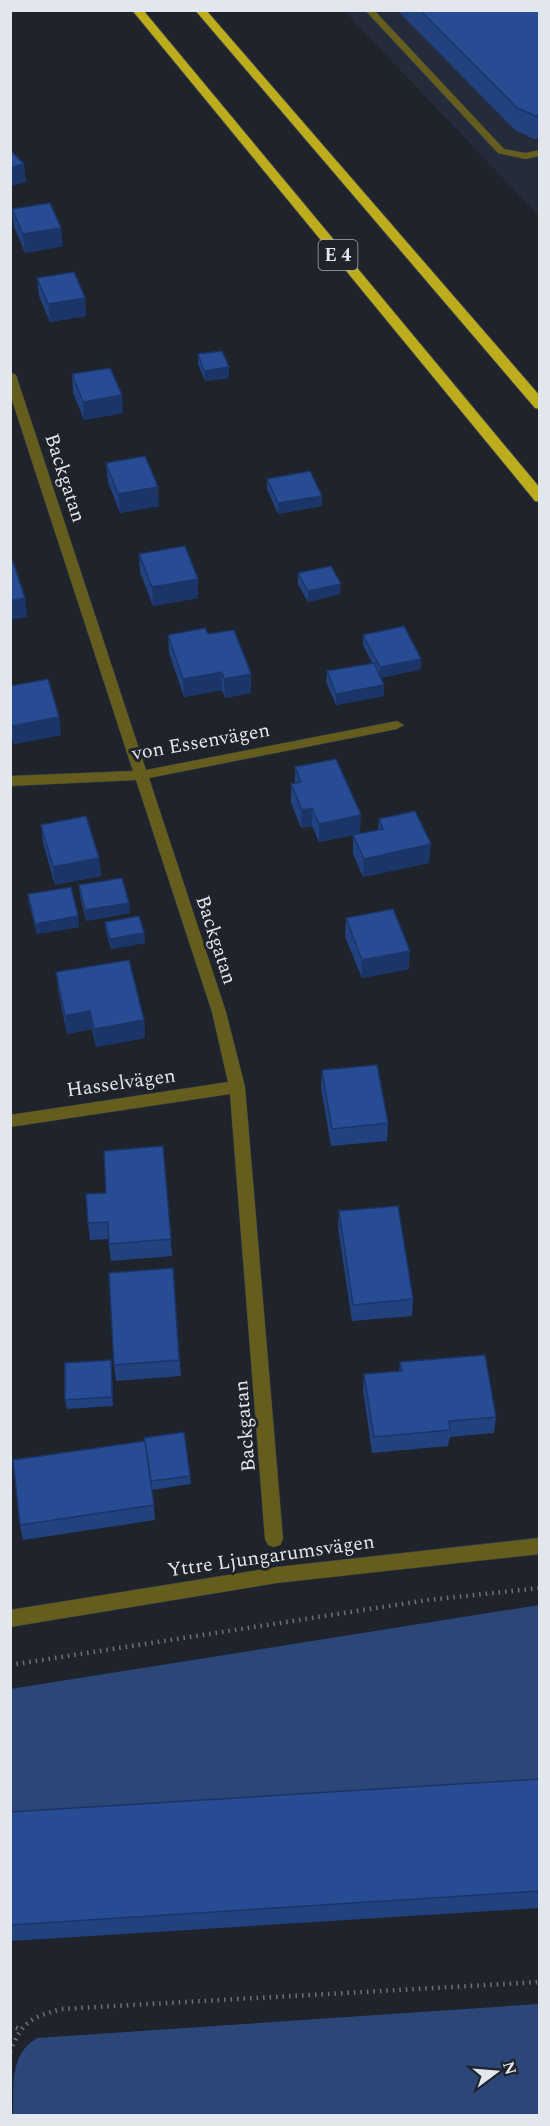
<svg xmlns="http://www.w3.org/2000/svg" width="550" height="2126" font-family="Spectral,serif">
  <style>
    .built { fill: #242c3b }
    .green { fill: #2c4678 }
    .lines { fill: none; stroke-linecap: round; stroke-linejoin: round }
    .minor-casing { stroke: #393e47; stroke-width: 1 }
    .highway-casing { stroke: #393e47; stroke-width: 2 }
    .path { stroke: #6d727a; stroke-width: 4.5; stroke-dasharray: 1.5 5; stroke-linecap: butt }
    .minor { fill: #655d1d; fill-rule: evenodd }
    .highway { fill: #bdad1c; fill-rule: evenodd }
    .wall { fill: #22417f }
    .shaded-wall { fill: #1c3568 }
    .building { fill: #284c94; stroke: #1c3568; stroke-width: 1.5 }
    .labels { text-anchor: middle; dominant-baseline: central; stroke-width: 6; stroke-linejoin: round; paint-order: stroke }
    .shield { fill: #1e232c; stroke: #a7acb3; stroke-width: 1.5 }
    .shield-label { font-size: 18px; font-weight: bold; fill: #e2e6ed }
    .street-label { font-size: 20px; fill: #e2e6ed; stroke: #1e232c }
  </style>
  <rect width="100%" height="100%" fill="#1e232c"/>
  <path class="built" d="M344 11H539V216Z"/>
  <g class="green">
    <path d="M539 1605V1797L11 1830 10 1689Z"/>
    <path d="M539 2004V2115H13C14 2087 9 2054 37 2038Z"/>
  </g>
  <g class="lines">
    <defs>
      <g id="minor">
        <path d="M365 10H374L504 149 525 153 540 150V156L525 159 498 153Z"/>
        <path d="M10 372 16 375 146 770 397 721 404 725 397 729 149 778 226 1012 245 1087 283 1539 280 1545 274 1547 268 1545 265 1539 230 1094 10 1127V1115L228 1082 212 1012 136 780 10 786V776L133 771 10 394Z"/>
        <path d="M540 1538V1554L277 1583 10 1627V1610L277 1567Z"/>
      </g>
      <g id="highway">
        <path d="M132 10H143L540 488V502L535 501Z"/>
        <path d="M195 10H206L540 396V409L535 408Z"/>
      </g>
    </defs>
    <use href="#minor" class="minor-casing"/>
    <use href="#highway" class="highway-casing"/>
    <g class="path">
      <path d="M10 1665 428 1600 540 1588"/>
      <path d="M10 2025 19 2029"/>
      <path d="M10 2052C22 2021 31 2018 61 2009L540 1982"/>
    </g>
    <use href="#minor" class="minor"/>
    <use href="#highway" class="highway"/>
  </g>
  <g class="wall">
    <path d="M397 10H540V138L534 139 515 130Z"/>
    <path d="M12 209 63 246 25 253 14 227Z"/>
    <path d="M37 278 85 298 86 316 50 322 39 296Z"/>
    <path d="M198 354 229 367V378L205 381 198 364Z"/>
    <path d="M72 374 123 413 84 420 73 393Z"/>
    <path d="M106 463 159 506 120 513 108 482Z"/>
    <path d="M267 479 322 506 278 514 267 489Z"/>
    <path d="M139 554 198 579V598L153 606 140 572Z"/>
    <path d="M298 573 340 594 308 602 298 584Z"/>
    <path d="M208 634 251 674V693L225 698 222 690 184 697 169 653 168 635Z"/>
    <path d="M363 635 421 659V669L381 678 384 696 336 705 326 682 327 671 372 663 363 645Z"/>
    <path d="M10 686 59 717 61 735 14 744 10 732Z"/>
    <path d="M295 767 360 834 378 830 379 819 429 863 363 877 353 854V835L358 834 319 842 312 826 301 828 291 803V784H295Z"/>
    <path d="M41 825 99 858 101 876 55 885 43 843Z"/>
    <path d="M79 885 130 913 86 921 80 896Z"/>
    <path d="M28 894 78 916 79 927 37 934 29 904Z"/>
    <path d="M346 918 409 969 362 978 345 937Z"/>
    <path d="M105 922 144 933 145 943 111 949 106 932Z"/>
    <path d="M56 972 144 1020 145 1038 96 1047 92 1029 67 1034 58 990Z"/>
    <path d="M322 1070 388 1123 387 1141 331 1146 321 1088Z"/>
    <path d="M163 1146 172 1256 111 1261 108 1239 90 1240 88 1223 106 1193Z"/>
    <path d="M339 1211 413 1299 412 1316 352 1321 338 1228Z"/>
    <path d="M173 1268 181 1376 116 1381 114 1365Z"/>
    <path d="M111 1360 113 1406 67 1409 65 1400Z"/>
    <path d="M400 1362 496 1417 494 1433 450 1437 448 1446 372 1453 363 1390 364 1374 399 1371Z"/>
    <path d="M13 1460 190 1476 191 1484 152 1490 155 1520 23 1540 20 1525Z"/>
    <path d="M540 1779V1908L10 1941V1812Z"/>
  </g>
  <g class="shaded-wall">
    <path d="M24 164 26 182 10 186V168Z"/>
    <path d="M61 228 63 246 25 253 23 234Z"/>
    <path d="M85 298 86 316 50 322 48 304Z"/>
    <path d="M229 367V378L205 381 204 371Z"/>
    <path d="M122 395 123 413 84 420 83 402Z"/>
    <path d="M158 487 159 506 120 513 118 494Z"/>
    <path d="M322 496V506L278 514V503Z"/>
    <path d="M198 579V598L153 606 152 587Z"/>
    <path d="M341 584 340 594 308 602V591Z"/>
    <path d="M25 598 27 617 10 620V601Z"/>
    <path d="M421 659V669L380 678V667Z"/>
    <path d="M222 672V690L184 697 183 679Z"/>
    <path d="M251 674V693L225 698 224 679Z"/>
    <path d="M384 685V696L336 705V694Z"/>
    <path d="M59 717 61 735 14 744 12 726Z"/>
    <path d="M312 808V826L301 828 302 810Z"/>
    <path d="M361 815 360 834 319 842V824Z"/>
    <path d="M431 844 429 863 363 877 364 859Z"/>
    <path d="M99 858 101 876 55 885 53 867Z"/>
    <path d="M129 903 130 913 86 921 85 910Z"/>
    <path d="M78 916 79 927 37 934 35 924Z"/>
    <path d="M144 933 145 943 111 949 110 939Z"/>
    <path d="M410 951 409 969 362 978V960Z"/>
    <path d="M90 1011 92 1029 67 1034 65 1016Z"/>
    <path d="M144 1020 145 1038 96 1047 94 1029Z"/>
    <path d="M111 1360 112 1369 113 1406 112 1397Z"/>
  </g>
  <g class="building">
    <path d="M420 10H540V116H536L517 108Z"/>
    <path d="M10 150 24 164 10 168Z"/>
    <path d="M50 203 61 228 23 234 12 209Z"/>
    <path d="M74 272 85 298 48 304 37 278Z"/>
    <path d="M222 351 229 367 204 371 198 354Z"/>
    <path d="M110 368 122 395 83 402 72 374Z"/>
    <path d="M145 456 158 487 118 494 106 463Z"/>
    <path d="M310 471 322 496 278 503 267 479Z"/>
    <path d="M185 546 198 579 152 587 139 554Z"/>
    <path d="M10 559H12L25 598 10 601Z"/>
    <path d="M331 566 341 584 308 591 298 573Z"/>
    <path d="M404 626 421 659 380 667 363 635Z"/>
    <path d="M205 628 208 634 234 630 251 674 224 679 222 672 183 679 168 635Z"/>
    <path d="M374 663 384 685 336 694 327 671Z"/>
    <path d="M48 679 59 717 12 726 10 721V686Z"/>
    <path d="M336 759 361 815 319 824 312 808 302 810 291 784 301 782 295 767Z"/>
    <path d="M415 811 431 844 364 859 353 835 383 829 379 819Z"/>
    <path d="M86 816 99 858 53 867 41 825Z"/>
    <path d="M122 878 129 903 85 910 79 885Z"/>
    <path d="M71 887 78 916 35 924 28 894Z"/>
    <path d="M393 909 410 951 362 960 346 918Z"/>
    <path d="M139 916 144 933 110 939 105 922Z"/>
    <path d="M129 960 144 1020 94 1029 90 1011 65 1016 56 972Z"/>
    <path d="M377 1065 388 1123 332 1129 322 1070Z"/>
    <path d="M163 1146 171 1239 109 1244 108 1222 88 1223 86 1194 106 1193 104 1151Z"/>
    <path d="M398 1206 413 1299 353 1305 339 1211Z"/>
    <path d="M173 1268 179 1360 114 1365 109 1273Z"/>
    <path d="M485 1355 496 1417 449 1421 450 1430 374 1437 364 1374 402 1371 400 1362Z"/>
    <path d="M111 1360 112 1397 65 1400V1363Z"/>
    <path d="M184 1432 190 1476 151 1481 144 1438Z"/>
    <path d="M145 1441 154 1505 20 1525 13 1460Z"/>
    <path d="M540 1779V1891L10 1925V1812Z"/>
  </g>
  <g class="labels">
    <rect class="shield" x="318.5" y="240" width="39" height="30" rx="4.5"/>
    <g class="shield-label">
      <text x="338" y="255">E 4</text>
    </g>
    <g class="street-label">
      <text transform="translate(65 478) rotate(72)">Backgatan</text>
      <text transform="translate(201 742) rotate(-10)">von Essenvägen</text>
      <text transform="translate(216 940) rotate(72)">Backgatan</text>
      <text transform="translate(121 1083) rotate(-8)">Hasselvägen</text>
      <text transform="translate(245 1426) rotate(-95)">Backgatan</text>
      <text transform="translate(271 1556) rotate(-8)">Yttre Ljungarumsvägen</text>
    </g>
  </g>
  <rect width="550" height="2126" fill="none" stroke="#e2e6ed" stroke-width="24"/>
  <g transform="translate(496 2072) rotate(74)" stroke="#1e232c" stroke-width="4.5" paint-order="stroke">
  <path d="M0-4.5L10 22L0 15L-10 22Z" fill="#e2e6ed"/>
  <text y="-9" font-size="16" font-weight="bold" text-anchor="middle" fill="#e2e6ed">N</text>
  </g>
</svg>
